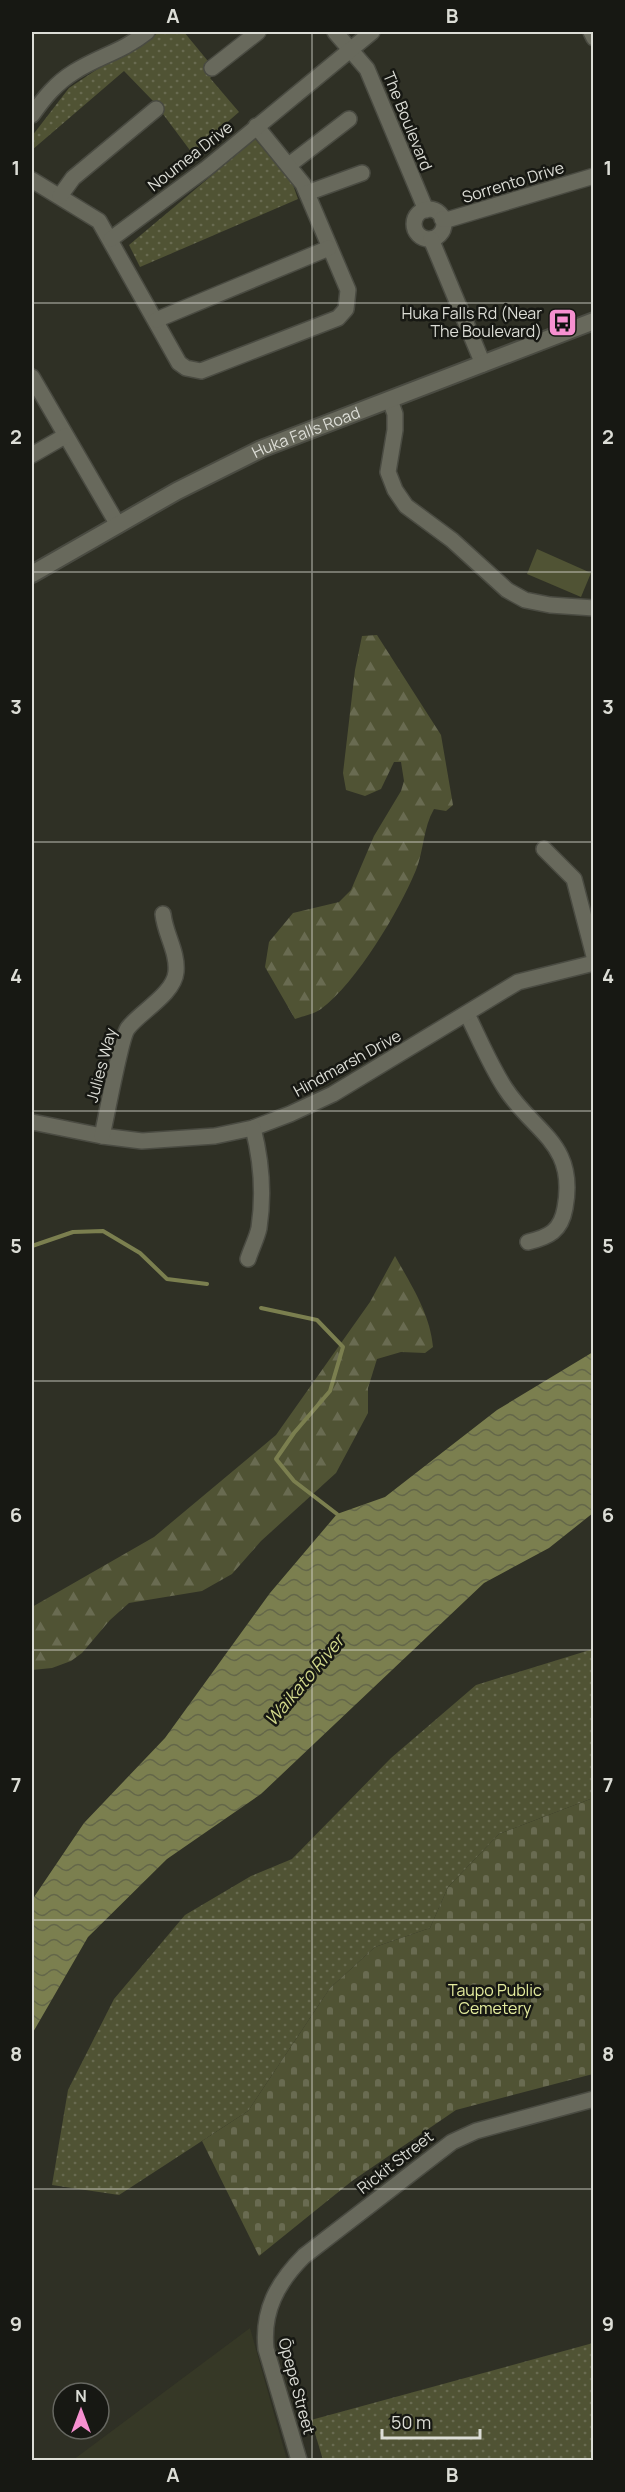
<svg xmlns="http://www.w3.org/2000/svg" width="625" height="2492" font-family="Manrope,sans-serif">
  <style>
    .built { fill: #363826 }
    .green { fill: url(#green-dots) }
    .forest { fill: url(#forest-firs) }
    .cemetery { fill: url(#cemetery-stones) }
    .pitch { fill: #505334 }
    .water { fill: url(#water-waves) }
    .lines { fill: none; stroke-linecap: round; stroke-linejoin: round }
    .stream { stroke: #7b7f4f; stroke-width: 4 }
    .minor-casing { stroke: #4a4b42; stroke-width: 18 }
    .tertiary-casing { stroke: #4a4b42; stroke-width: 20 }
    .minor { stroke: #68695c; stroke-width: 15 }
    .tertiary { stroke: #68695c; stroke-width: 16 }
    .grid { fill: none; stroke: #dcddd6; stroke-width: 1.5; stroke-opacity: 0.55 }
    .labels { text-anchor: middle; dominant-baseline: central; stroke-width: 5; stroke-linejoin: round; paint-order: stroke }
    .street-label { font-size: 16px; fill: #dcddd6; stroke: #171813 }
    .poi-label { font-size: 16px; fill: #dcddd6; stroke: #171813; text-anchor: end }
    .park-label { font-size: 16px; fill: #e4ec9e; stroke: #171813 }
    .water-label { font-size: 18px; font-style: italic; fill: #d0d78a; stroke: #171813 }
    .neatline { fill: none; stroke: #dcddd6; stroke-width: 2 }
    .grid-label { font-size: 20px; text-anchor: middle; font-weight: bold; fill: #dcddd6 }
  </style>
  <defs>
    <pattern id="green-dots" width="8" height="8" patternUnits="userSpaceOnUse" patternTransform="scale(1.5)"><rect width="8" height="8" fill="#505334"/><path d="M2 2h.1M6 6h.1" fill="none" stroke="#696b51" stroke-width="1.8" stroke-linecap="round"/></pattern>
    <pattern id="forest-firs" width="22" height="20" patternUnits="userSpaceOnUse" patternTransform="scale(1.5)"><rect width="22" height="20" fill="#505334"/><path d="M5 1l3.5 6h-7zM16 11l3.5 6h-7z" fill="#696b51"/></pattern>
    <pattern id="cemetery-stones" width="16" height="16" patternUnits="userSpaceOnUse" patternTransform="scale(1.5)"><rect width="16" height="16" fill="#505334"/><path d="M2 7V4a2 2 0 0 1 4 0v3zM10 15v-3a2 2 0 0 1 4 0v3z" fill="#696b51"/></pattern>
    <pattern id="water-waves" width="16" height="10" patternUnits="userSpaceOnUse" patternTransform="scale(1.5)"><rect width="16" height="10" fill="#7b7f4f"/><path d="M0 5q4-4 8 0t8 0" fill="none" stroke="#646749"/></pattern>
  </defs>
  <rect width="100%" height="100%" fill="#2f3025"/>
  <path class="built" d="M250 2328 287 2460H73Z"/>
  <g class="green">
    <path d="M159 32H184L217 72 210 78 239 112 192 153 154 102 124 71 32 150V136L69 88 99 68 145 43Z"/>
    <path d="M255 139 292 182 298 199 140 267 129 245Z"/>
    <path d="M593 1649V1798L499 1834 448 1887 430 1928 375 1947 330 1988 248 2111 119 2195 52 2185 68 2090 114 1999 185 1915 251 1876 292 1859 391 1758 476 1685Z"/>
    <path d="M593 2343V2460H323L311 2420Z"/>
  </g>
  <g class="forest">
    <path d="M377 635 441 735 453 805 446 811 434 809C423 828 424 850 416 870 399 911 357 982 321 1009 314 1014 303 1016 295 1019L265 967 269 942 293 913 339 902 351 890 374 836 401 791 404 781 401 762H394L381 789 365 796 346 790 343 773 355 670 362 636Z"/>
    <path d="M395 1256C411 1285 430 1313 433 1347L425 1353 401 1352 377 1359 368 1388V1413L336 1473 261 1541 232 1574 202 1591 129 1603 110 1620 82 1653 71 1661 52 1668 32 1670V1607L154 1537 276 1435 370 1302Z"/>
  </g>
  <path class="cemetery" d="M593 1798V2074L456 2110 352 2181 259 2256 202 2141 248 2111 330 1988 375 1947 430 1928 448 1887 499 1834Z"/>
  <path class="pitch" d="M537 549 591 573 581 597 527 574Z"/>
  <path class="water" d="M593 1352V1513L549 1548 484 1583 261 1794 167 1859 88 1937 32 2034V1900L84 1823 165 1738 270 1593 337 1514 385 1497 497 1410Z"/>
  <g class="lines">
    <g class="stream">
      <path d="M32 1246 73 1232 103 1231 140 1253 167 1279 207 1284"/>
      <path d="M261 1308 317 1320 343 1347 330 1391 294 1433 276 1459 294 1481 337 1514"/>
    </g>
    <defs>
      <g id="minor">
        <path d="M335 32 367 69 426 210"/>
        <path d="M591 32 594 38"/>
        <path d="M212 68 258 32"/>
        <path d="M32 115C44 98 56 83 74 72 99 56 122 52 147 32"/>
        <path d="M289 165 349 119"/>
        <path d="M32 180 99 221 179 363 186 368 201 371 338 318 346 309 348 290 303 184 256 126"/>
        <path d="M307 193 362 173"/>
        <path d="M60 196 73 178 156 109"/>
        <circle cx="429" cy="224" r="15"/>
        <path d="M442 219H450L594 176"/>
        <path d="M111 239 207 168 372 32"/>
        <path d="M431 239 483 364"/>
        <path d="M156 320 329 248"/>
        <path d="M32 377 118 525"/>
        <path d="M390 400 395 414V430L388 472 395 490 406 506 452 540 507 590 525 600 550 605 594 608"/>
        <path d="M32 455 65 436"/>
        <path d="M544 849 574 879 594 956"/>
        <path d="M467 1014C479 1038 490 1065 505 1088 534 1133 577 1143 565 1208 561 1231 549 1237 528 1242"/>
        <path d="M32 1122 102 1136 142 1141 215 1136 253 1128 290 1114 333 1094 518 982 594 963"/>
        <path d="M102 1136C106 1119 121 1036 128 1028 140 1012 174 994 176 972 178 952 165 934 163 914"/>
        <path d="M248 1259C251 1249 257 1238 259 1228 264 1195 261 1159 253 1128"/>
        <path d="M299 2460 266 2349C262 2311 277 2283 304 2256L452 2142 476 2131 594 2099"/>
      </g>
      <g id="tertiary">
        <path id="s1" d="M32 574 177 491 261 449 594 321"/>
      </g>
    </defs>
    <use href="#minor" class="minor-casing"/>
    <use href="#tertiary" class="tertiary-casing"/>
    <use href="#minor" class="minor"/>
    <use href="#tertiary" class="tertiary"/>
  </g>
  <path class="grid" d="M312 32V2460M32 303H594M32 572H594M32 842H594M32 1111H594M32 1381H594M32 1650H594M32 1920H594M32 2189H594"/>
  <defs>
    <symbol id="bus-square" viewBox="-11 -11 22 22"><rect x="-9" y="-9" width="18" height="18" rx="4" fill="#f690d0" stroke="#171813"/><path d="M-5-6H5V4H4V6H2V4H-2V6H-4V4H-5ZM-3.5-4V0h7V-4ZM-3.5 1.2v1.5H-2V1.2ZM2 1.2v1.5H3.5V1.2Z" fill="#111"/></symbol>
  </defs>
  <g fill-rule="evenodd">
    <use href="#bus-square" x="546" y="306" width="33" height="33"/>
  </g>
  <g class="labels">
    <g class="street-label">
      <text transform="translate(408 121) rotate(68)">The Boulevard</text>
      <text transform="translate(190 156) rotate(-38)">Noumea Drive</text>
      <text transform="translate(513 182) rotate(-17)">Sorrento Drive</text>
      <text stroke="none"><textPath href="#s1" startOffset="309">Huka Falls Road</textPath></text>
      <text transform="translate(347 1063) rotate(-29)">Hindmarsh Drive</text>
      <text transform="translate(101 1065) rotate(-75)">Julies Way</text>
      <text transform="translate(395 2162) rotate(-38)">Rickit Street</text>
      <text transform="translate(297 2386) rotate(75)">Ōpepe Street</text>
    </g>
    <g class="poi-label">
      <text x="542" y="313">Huka Falls Rd (Near<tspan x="542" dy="18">The Boulevard)</tspan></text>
    </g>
    <g class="park-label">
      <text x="495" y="1990">Taupo Public<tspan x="495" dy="18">Cemetery</tspan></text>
    </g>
    <g class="water-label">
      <text transform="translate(304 1680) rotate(-50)">Waikato River</text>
    </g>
  </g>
  <rect width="625" height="2492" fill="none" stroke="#171813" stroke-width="66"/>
  <g transform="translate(81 2411)"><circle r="28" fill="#171813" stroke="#666761" stroke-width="1.5"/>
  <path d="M0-4.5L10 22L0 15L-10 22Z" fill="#f690d0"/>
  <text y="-9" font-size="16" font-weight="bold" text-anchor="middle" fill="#dcddd6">N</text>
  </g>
  <path d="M382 2429v9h98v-9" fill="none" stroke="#dcddd6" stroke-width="3"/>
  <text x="391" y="2429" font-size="18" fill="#dcddd6" stroke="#171813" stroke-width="4.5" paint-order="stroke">50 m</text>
  <rect x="33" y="33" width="559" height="2426" class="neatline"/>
  <g class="grid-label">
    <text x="173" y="23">A</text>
    <text x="452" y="23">B</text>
    <text x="16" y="175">1</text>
    <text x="608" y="175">1</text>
    <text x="16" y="444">2</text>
    <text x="608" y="444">2</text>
    <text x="16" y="714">3</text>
    <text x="608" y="714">3</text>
    <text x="16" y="983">4</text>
    <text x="608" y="983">4</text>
    <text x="16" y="1253">5</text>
    <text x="608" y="1253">5</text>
    <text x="16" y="1522">6</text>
    <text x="608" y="1522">6</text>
    <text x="16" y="1792">7</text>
    <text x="608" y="1792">7</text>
    <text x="16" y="2061">8</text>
    <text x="608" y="2061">8</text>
    <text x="16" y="2331">9</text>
    <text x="608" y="2331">9</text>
    <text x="173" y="2482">A</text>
    <text x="452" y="2482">B</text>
  </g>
</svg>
